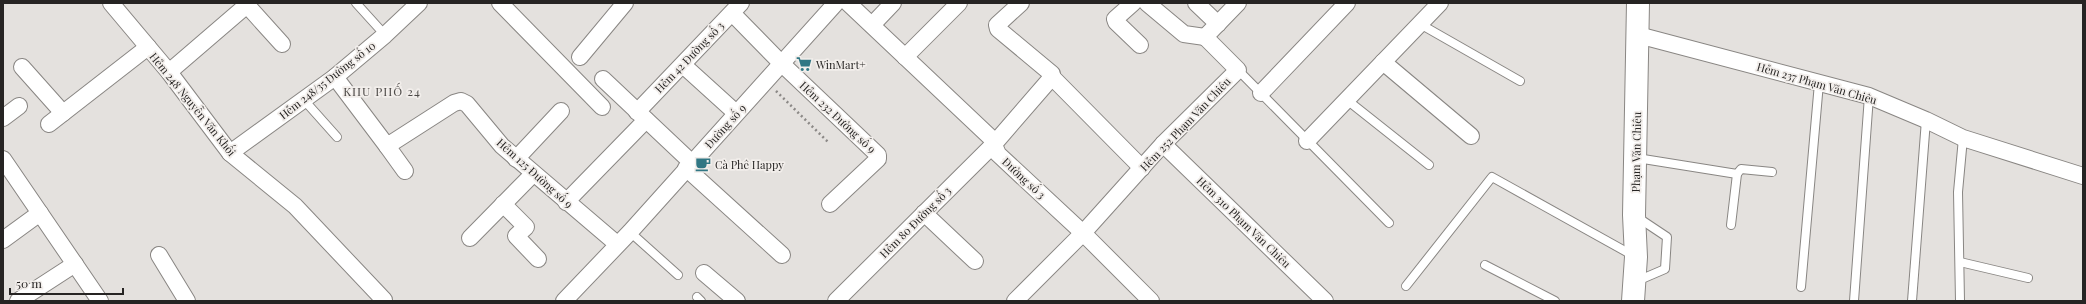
<svg xmlns="http://www.w3.org/2000/svg" width="2086" height="304" font-family="'Playfair Display',serif">
  <style>
    .lines { fill: none; stroke-linecap: round; stroke-linejoin: round }
    .lane-casing { stroke: #898683; stroke-width: 10 }
    .street-casing { stroke: #898683; stroke-width: 18 }
    .secondary-casing { stroke: #898683; stroke-width: 24 }
    .path { stroke: #8b8886; stroke-width: 2.5; stroke-dasharray: 2 3; stroke-linecap: butt }
    .lane { stroke: #fff; stroke-width: 8 }
    .street { stroke: #fff; stroke-width: 16 }
    .secondary { stroke: #fff; stroke-width: 22 }
    .labels { text-anchor: middle; dominant-baseline: central; stroke-width: 3.5; stroke-linejoin: round; paint-order: stroke }
    .street-label { font-size: 11px; fill: #262423; stroke: #f2eeeb }
    .poi-label { font-size: 11px; fill: #262423; stroke: #f2eeeb; text-anchor: start }
    .neighbourhood-label { font-size: 12px; letter-spacing: 1px; fill: #4c4947; stroke: #f2eeeb }
  </style>
  <rect width="100%" height="100%" fill="#e4e1de"/>
  <g class="lines">
    <defs>
      <g id="lane">
        <path d="M356 3 385 35"/>
        <path d="M1420 24 1520 81"/>
        <path d="M1238 70 1389 223"/>
        <path d="M304 100 337 137"/>
        <path d="M1347 100 1429 165"/>
        <path d="M1637 158 1737 174 1741 169 1772 172"/>
        <path d="M1637 217 1667 237 1665 269 1637 281"/>
        <path d="M1731 225 1737 174"/>
        <path d="M630 232 678 275"/>
        <path d="M1960 262 2028 278"/>
        <path d="M1485 265 1555 301"/>
        <path d="M1406 286 1492 177 1634 256"/>
        <path d="M1801 287 1819 83"/>
        <path d="M697 297 701 301"/>
        <path d="M1854 301 1869 96"/>
        <path d="M1912 301 1926 120"/>
        <path d="M1960 301 1958 192 1963 138"/>
      </g>
      <g id="street">
        <path d="M111 3 169 72 230 153 295 206 384 300"/>
        <path d="M245 3 282 44"/>
        <path d="M500 3 602 107"/>
        <path d="M848 3 991 138 998 154 1083 233 1151 301"/>
        <path d="M1133 3 1115 19 1116 22 1140 45"/>
        <path d="M1147 3 1184 34 1205 37"/>
        <path d="M1196 3 1218 24"/>
        <path d="M732 13 781 63 878 155V159L830 204"/>
        <path d="M872 25 893 3"/>
        <path d="M1638 35 1869 96 1926 120 1963 138 2083 176"/>
        <path d="M580 57 625 3"/>
        <path d="M905 57 959 3"/>
        <path d="M1383 62 1471 136"/>
        <path d="M683 65 736 113"/>
        <path d="M22 67 63 113"/>
        <path d="M169 72 247 5"/>
        <path d="M335 77 387 146 454 103 461 101 467 104 502 146 617 244"/>
        <path d="M1052 77 1142 168"/>
        <path d="M603 79 691 162"/>
        <path d="M1261 93 1347 3"/>
        <path d="M637 112 741 3"/>
        <path d="M3 118 19 106"/>
        <path d="M49 124 148 47"/>
        <path d="M1307 141 1440 3"/>
        <path d="M1163 144 1325 301"/>
        <path d="M387 146 405 171"/>
        <path d="M230 153 335 77 385 35 419 3"/>
        <path d="M3 159 100 301"/>
        <path d="M516 159 561 111"/>
        <path d="M686 168 782 255"/>
        <path d="M566 202 646 120"/>
        <path d="M503 204 526 227 516 236 538 259"/>
        <path d="M924 213 975 261"/>
        <path d="M470 238 533 174"/>
        <path d="M3 240 40 213"/>
        <path d="M159 255 187 301"/>
        <path d="M704 273 737 301"/>
        <path d="M18 301 75 264"/>
        <path d="M564 301 630 232 836 3"/>
        <path d="M836 301 994 144 1052 77V74L998 29 997 25 1021 3"/>
        <path d="M1015 301 1083 233 1163 144 1238 70 1205 37 1238 3"/>
      </g>
      <path id="secondary" d="M1633 301 1636 257 1634 215 1638 3"/>
    </defs>
    <use href="#lane" class="lane-casing"/>
    <use href="#street" class="street-casing"/>
    <use href="#secondary" class="secondary-casing"/>
    <path class="path" d="M776 91 828 142"/>
    <use href="#lane" class="lane"/>
    <use href="#street" class="street"/>
    <use href="#secondary" class="secondary"/>
  </g>
  <defs>
    <symbol id="supermarket-bare" viewBox="-9 -9 18 18"><path d="M-6-5.5h2.5l.6 2H6L4.5 2H-2.5L-4.4-4H-6ZM-1.5 3.2a1.3 1.3 0 1 0 .1 0ZM3 3.2a1.3 1.3 0 1 0 .1 0Z" fill="#317784" stroke="#f2eeeb" stroke-width="2.5" paint-order="stroke"/></symbol>
    <symbol id="cafe-bare" viewBox="-9 -9 18 18"><path d="M-5.5-4.5H6V0H3Q3 3.5 0 3.5H-2.5Q-5.5 3.5-5.5 0ZM3-3.2v2h1.7v-2ZM-6 4.5H4V6H-6Z" fill="#317784" stroke="#f2eeeb" stroke-width="2.5" paint-order="stroke"/></symbol>
  </defs>
  <g fill-rule="evenodd">
    <use href="#supermarket-bare" x="793" y="53" width="22" height="22"/>
    <use href="#cafe-bare" x="692" y="153" width="22" height="22"/>
  </g>
  <g class="labels">
    <g class="street-label">
      <text transform="translate(689 57) rotate(-46)">Hẻm 42 Đường số 3</text>
      <text transform="translate(327 80) rotate(-38)">Hẻm 248/35 Đường số 10</text>
      <text transform="translate(1817 83) rotate(16)">Hẻm 237 Phạm Văn Chiêu</text>
      <text transform="translate(193 104) rotate(51)">Hẻm 248 Nguyễn Văn Khối</text>
      <text transform="translate(838 117) rotate(43)">Hẻm 232 Đường số 9</text>
      <text transform="translate(1185 124) rotate(-46)">Hẻm 252 Phạm Văn Chiêu</text>
      <text transform="translate(725 126) rotate(-48)">Đường số 9</text>
      <text transform="translate(1636 152) rotate(-89)">Phạm Văn Chiêu</text>
      <text transform="translate(535 173) rotate(42)">Hẻm 125 Đường số 9</text>
      <text transform="translate(1024 178) rotate(43)">Đường số 3</text>
      <text transform="translate(915 222) rotate(-45)">Hẻm 80 Đường số 3</text>
      <text transform="translate(1244 222) rotate(44)">Hẻm 310 Phạm Văn Chiêu</text>
    </g>
    <g class="poi-label">
      <text x="816" y="64">WinMart+</text>
      <text x="715" y="164">Cà Phê Happy</text>
    </g>
    <g class="neighbourhood-label">
      <text x="382" y="91">KHU PHỐ 24</text>
    </g>
  </g>
  <rect width="2086" height="304" fill="none" stroke="#262423" stroke-width="8"/>
  <path d="M10 288v6h113v-6" fill="none" stroke="#262423" stroke-width="2"/>
  <text x="16" y="288" font-size="12" fill="#262423" stroke="#f2eeeb" stroke-width="3" paint-order="stroke">50 m</text>
</svg>
